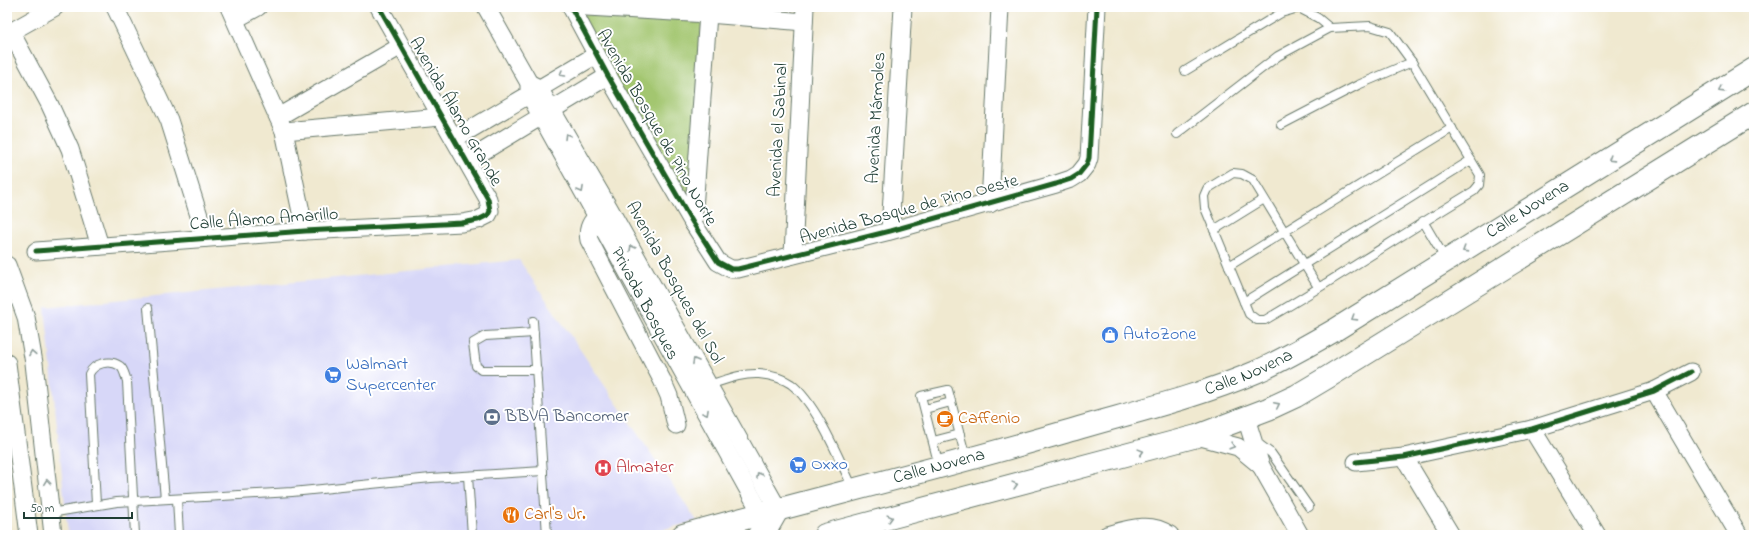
<svg xmlns="http://www.w3.org/2000/svg" width="1761" height="542" font-family="'Indie Flower',sans-serif">
  <style>
    .built { fill: #d7d7f8 }
    .green { fill: #a3c66f; stroke: #618252 }
    .lines { fill: none; stroke-linecap: round; stroke-linejoin: round }
    .service-casing { stroke: #68796b; stroke-width: 10 }
    .minor-casing { stroke: #68796b; stroke-width: 19 }
    .primary-casing { stroke: #68796b; stroke-width: 24 }
    .service { stroke: #fff; stroke-width: 8 }
    .minor { stroke: #fff; stroke-width: 17 }
    .primary { stroke: #fff; stroke-width: 22 }
    .cycleway-casing { stroke: #fff; stroke-width: 8 }
    .cycleway { stroke: #1b5e20; stroke-width: 5 }
    .oneway { stroke: #8f9e9a }
    .labels { text-anchor: middle; dominant-baseline: central; stroke-width: 4; stroke-linejoin: round; paint-order: stroke }
    .street-label { font-size: 18px; fill: #1f3d34; stroke: #fff }
    .shop-label { font-size: 18px; fill: #366cbe; stroke: #fff; text-anchor: start }
    .service-label { font-size: 18px; fill: #4e5e75; stroke: #fff; text-anchor: start }
    .food-label { font-size: 18px; fill: #c56008; stroke: #fff; text-anchor: start }
    .health-label { font-size: 18px; fill: #be3a42; stroke: #fff; text-anchor: start }
  </style>
  <rect width="100%" height="100%" fill="#fff"/>
  <filter id="ink" filterUnits="userSpaceOnUse"><feTurbulence type="fractalNoise" baseFrequency=".025" numOctaves="2"/><feDisplacementMap in="SourceGraphic" scale="8" xChannelSelector="R" yChannelSelector="G"/><feConvolveMatrix kernelMatrix="1 2 1 2 8 2 1 2 1" color-interpolation-filters="sRGB"/></filter>
  <filter id="wash" filterUnits="userSpaceOnUse"><feTurbulence type="fractalNoise" baseFrequency=".012" numOctaves="4" result="noise"/><feDisplacementMap in="SourceGraphic" scale="16" xChannelSelector="R" yChannelSelector="G"/><feGaussianBlur stdDeviation="0.9" result="paint"/><feColorMatrix in="noise" values="0 0 0 0 0 0 0 0 0 0 0 0 0 0 0 0 0 1.4 0 .05"/><feComposite in="paint" operator="in"/></filter>
  <g filter="url(#wash)">
    <rect width="100%" height="100%" fill="#f0e9d0"/>
    <path class="built" d="M519 260 697 521 640 535H68L45 307Z"/>
    <path class="green" d="M574 13 702 18 691 212Z"/>
  </g>
  <g filter="url(#ink)">
    <g class="lines">
      <defs>
        <g id="service">
          <path d="M1185 71 1281 13 1299 8 1318 18 1330 28"/>
          <path d="M1281 125 1358 85 1412 62"/>
          <path d="M1177 134 1278 56 1330 28 1370 26 1390 32 1412 62 1480 175 1479 185 1474 191C1404 233 1336 279 1265 320H1257L1249 314 1205 208 1204 196 1207 189 1233 173 1242 174 1253 180 1318 287"/>
          <path d="M1423 221 1446 260"/>
          <path d="M1214 230 1264 199"/>
          <path d="M1229 266 1452 128"/>
          <path d="M1244 302 1471 160"/>
          <path d="M148 308 165 499"/>
          <path d="M533 321 547 535"/>
          <path d="M534 333 485 336 473 343 476 366 481 370H537"/>
          <path d="M709 385C725 380 742 373 759 374 770 375 782 378 791 384 817 404 839 459 853 488"/>
          <path d="M925 409 951 402"/>
          <path d="M933 441 960 434"/>
          <path d="M1256 442 1271 453 1309 507"/>
          <path d="M939 466 921 396 948 390 966 458"/>
          <path d="M468 476 472 535"/>
          <path d="M177 499 179 535"/>
          <path d="M96 504 89 374C94 363 110 359 120 366 124 369 125 376 127 381L135 535"/>
          <path d="M50 513 117 502 292 492 431 478 543 471"/>
        </g>
        <g id="minor">
          <path d="M115 7 169 120 206 238"/>
          <path d="M229 7 284 131 305 231"/>
          <path d="M486 7 529 83V94L541 116 761 513"/>
          <path d="M571 7 608 76 693 223 718 262 731 269H738L890 231 1056 184 1071 179 1079 174 1087 164 1089 158 1097 7"/>
          <path d="M587 7 708 14 804 22"/>
          <path d="M236 19 258 7"/>
          <path d="M11 32 49 103 70 149 100 246"/>
          <path d="M7 34 55 7"/>
          <path d="M529 83 539 88 609 208 778 509"/>
          <path d="M278 117 401 46"/>
          <path d="M284 131 441 117"/>
          <path d="M454 139 596 55"/>
          <path d="M467 161 608 76"/>
          <path d="M990 204 1000 7"/>
          <path d="M604 211C593 218 586 227 589 240L662 380 669 396 676 425"/>
          <path d="M693 223 708 14"/>
          <path d="M890 231 903 7"/>
          <path d="M36 251 305 231 462 223 478 220 488 215 490 211 488 199 379 7"/>
          <path d="M793 255 805 7"/>
          <path d="M7 265 26 317 34 363 53 535"/>
          <path d="M7 363 29 535"/>
          <path d="M1654 391 1739 535"/>
          <path d="M1246 418 1261 466 1300 535"/>
          <path d="M1532 429 1597 535"/>
          <path d="M1197 436 1238 447 1261 466"/>
          <path d="M1404 457 1451 535"/>
          <path d="M1356 462 1404 457 1532 429 1654 391 1691 372"/>
          <path d="M1107 535C1128 529 1150 521 1170 535"/>
        </g>
        <g id="primary">
          <path id="s1" d="M683 535C810 500 938 469 1065 432 1129 413 1195 398 1256 372 1283 360 1309 345 1335 330L1754 69"/>
          <path d="M759 535 766 530 778 509"/>
          <path d="M825 535 1197 436 1268 409 1296 396 1328 377 1754 113"/>
        </g>
      </defs>
      <use href="#service" class="service-casing"/>
      <use href="#minor" class="minor-casing"/>
      <use href="#primary" class="primary-casing"/>
      <use href="#service" class="service"/>
      <use href="#minor" class="minor"/>
      <use href="#primary" class="primary"/>
      <defs>
        <g id="cycleway">
          <path d="M571 7 608 76 693 223 718 262 731 269H738L890 231 1056 184 1071 179 1079 174 1087 164 1089 158 1097 7"/>
          <path d="M36 251 305 231 462 223 478 220 488 215 490 211 488 199 379 7"/>
          <path d="M1356 462 1404 457 1532 429 1654 391 1691 372"/>
        </g>
      </defs>
      <use href="#cycleway" class="cycleway-casing"/>
      <use href="#cycleway" class="cycleway"/>
    </g>
    <defs><path id="oneway-chevron" d="M-2-3.5L2.5 0L-2 3.5" fill="none" stroke-width="1.6" stroke-linecap="round" stroke-linejoin="round"/></defs>
    <g class="oneway">
      <use href="#oneway-chevron" transform="translate(562 74) rotate(150)"/>
      <use href="#oneway-chevron" transform="translate(1721 90) rotate(148)"/>
      <use href="#oneway-chevron" transform="translate(567 136) rotate(-121)"/>
      <use href="#oneway-chevron" transform="translate(1611 159) rotate(148)"/>
      <use href="#oneway-chevron" transform="translate(581 190) rotate(61)"/>
      <use href="#oneway-chevron" transform="translate(632 248) rotate(-119)"/>
      <use href="#oneway-chevron" transform="translate(1465 250) rotate(148)"/>
      <use href="#oneway-chevron" transform="translate(1354 318) rotate(148)"/>
      <use href="#oneway-chevron" transform="translate(32 353) rotate(-100)"/>
      <use href="#oneway-chevron" transform="translate(695 361) rotate(-119)"/>
      <use href="#oneway-chevron" transform="translate(1277 405) rotate(-26)"/>
      <use href="#oneway-chevron" transform="translate(706 413) rotate(61)"/>
      <use href="#oneway-chevron" transform="translate(1232 446) rotate(16)"/>
      <use href="#oneway-chevron" transform="translate(1141 452) rotate(-15)"/>
      <use href="#oneway-chevron" transform="translate(759 475) rotate(-119)"/>
      <use href="#oneway-chevron" transform="translate(47 482) rotate(-96)"/>
      <use href="#oneway-chevron" transform="translate(1015 485) rotate(-15)"/>
      <use href="#oneway-chevron" transform="translate(890 518) rotate(-15)"/>
    </g>
  </g>
  <defs>
    <symbol id="shop-disc" viewBox="-11 -11 22 22"><circle r="9.5" fill="#3f7fe0" stroke="#fff"/><path d="M-5-2.5h2.3a2.7 3.5 0 0 1 5.4 0H5L5.5 6h-11ZM-1.5-2.5h3a1.5 2.3 0 0 0-3 0Z" fill="#fff"/></symbol>
    <symbol id="supermarket-disc" viewBox="-11 -11 22 22"><circle r="9.5" fill="#3f7fe0" stroke="#fff"/><path d="M-6-5.5h2.5l.6 2H6L4.5 2H-2.5L-4.4-4H-6ZM-1.5 3.2a1.3 1.3 0 1 0 .1 0ZM3 3.2a1.3 1.3 0 1 0 .1 0Z" fill="#fff"/></symbol>
    <symbol id="bank-disc" viewBox="-11 -11 22 22"><circle r="9.5" fill="#5c6f8a" stroke="#fff"/><path d="M-6-4H6V4H-6ZM0-2.3a2.3 2.3 0 1 0 0 4.6a2.3 2.3 0 1 0 0-4.6Z" fill="#fff"/></symbol>
    <symbol id="cafe-disc" viewBox="-11 -11 22 22"><circle r="9.5" fill="#e8710a" stroke="#fff"/><path d="M-5.5-4.5H6V0H3Q3 3.5 0 3.5H-2.5Q-5.5 3.5-5.5 0ZM3-3.2v2h1.7v-2ZM-6 4.5H4V6H-6Z" fill="#fff"/></symbol>
    <symbol id="hospital-disc" viewBox="-11 -11 22 22"><circle r="9.5" fill="#e0444e" stroke="#fff"/><path d="M-5-5h3v3.5h4V-5h3V5h-3V1.5h-4V5h-3Z" fill="#fff"/></symbol>
    <symbol id="restaurant-disc" viewBox="-11 -11 22 22"><circle r="9.5" fill="#e8710a" stroke="#fff"/><path d="M-5-6h1v4h1v-4h1v4h1v-4h1v5L-1.5 .5V6h-2V.5L-5-1ZM5-6V6H3V1.5H1.5Q1.5-4 5-6Z" fill="#fff"/></symbol>
  </defs>
  <g fill-rule="evenodd">
    <use href="#shop-disc" x="1100" y="325" width="20" height="20"/>
    <use href="#supermarket-disc" x="323" y="365" width="20" height="20"/>
    <use href="#bank-disc" x="482" y="407" width="20" height="20"/>
    <use href="#cafe-disc" x="935" y="409" width="20" height="20"/>
    <use href="#supermarket-disc" x="788" y="455" width="20" height="20"/>
    <use href="#hospital-disc" x="593" y="458" width="20" height="20"/>
    <use href="#restaurant-disc" x="501" y="505" width="20" height="20"/>
  </g>
  <g class="labels">
    <g class="street-label">
      <text transform="translate(455 112) rotate(60)">Avenida Álamo Grande</text>
      <text transform="translate(877 118) rotate(-87)">Avenida Mármoles</text>
      <text transform="translate(656 128) rotate(60)">Avenida Bosque de Pino Norte</text>
      <text transform="translate(779 130) rotate(-87)">Avenida el Sabinal</text>
      <text transform="translate(909 210) rotate(-15)">Avenida Bosque de Pino Oeste</text>
      <text stroke="none"><textPath href="#s1" startOffset="913">Calle Novena</textPath></text>
      <text transform="translate(264 220) rotate(-4)">Calle Álamo Amarillo</text>
      <text transform="translate(674 283) rotate(61)">Avenida Bosques del Sol</text>
      <text transform="translate(644 304) rotate(62)">Privada Bosques</text>
      <text stroke="none"><textPath href="#s1" startOffset="589">Calle Novena</textPath></text>
      <text stroke="none"><textPath href="#s1" startOffset="265">Calle Novena</textPath></text>
    </g>
    <g class="shop-label">
      <text x="1123" y="335">AutoZone</text>
      <text x="346" y="365">Walmart<tspan x="346" dy="21">Supercenter</tspan></text>
      <text x="811" y="465">Oxxo</text>
    </g>
    <g class="service-label">
      <text x="505" y="417">BBVA Bancomer</text>
    </g>
    <g class="food-label">
      <text x="958" y="419">Caffenio</text>
      <text x="524" y="515">Carl's Jr.</text>
    </g>
    <g class="health-label">
      <text x="616" y="468">Almater</text>
    </g>
  </g>
  <rect width="1761" height="542" fill="none" stroke="#fff" stroke-width="24"/>
  <path d="M24 512v6h108v-6" fill="none" stroke="#1f3d34" stroke-width="2"/>
  <text x="30" y="512" font-size="12" fill="#1f3d34" stroke="#ffffff" stroke-width="3" paint-order="stroke">50 m</text>
</svg>
